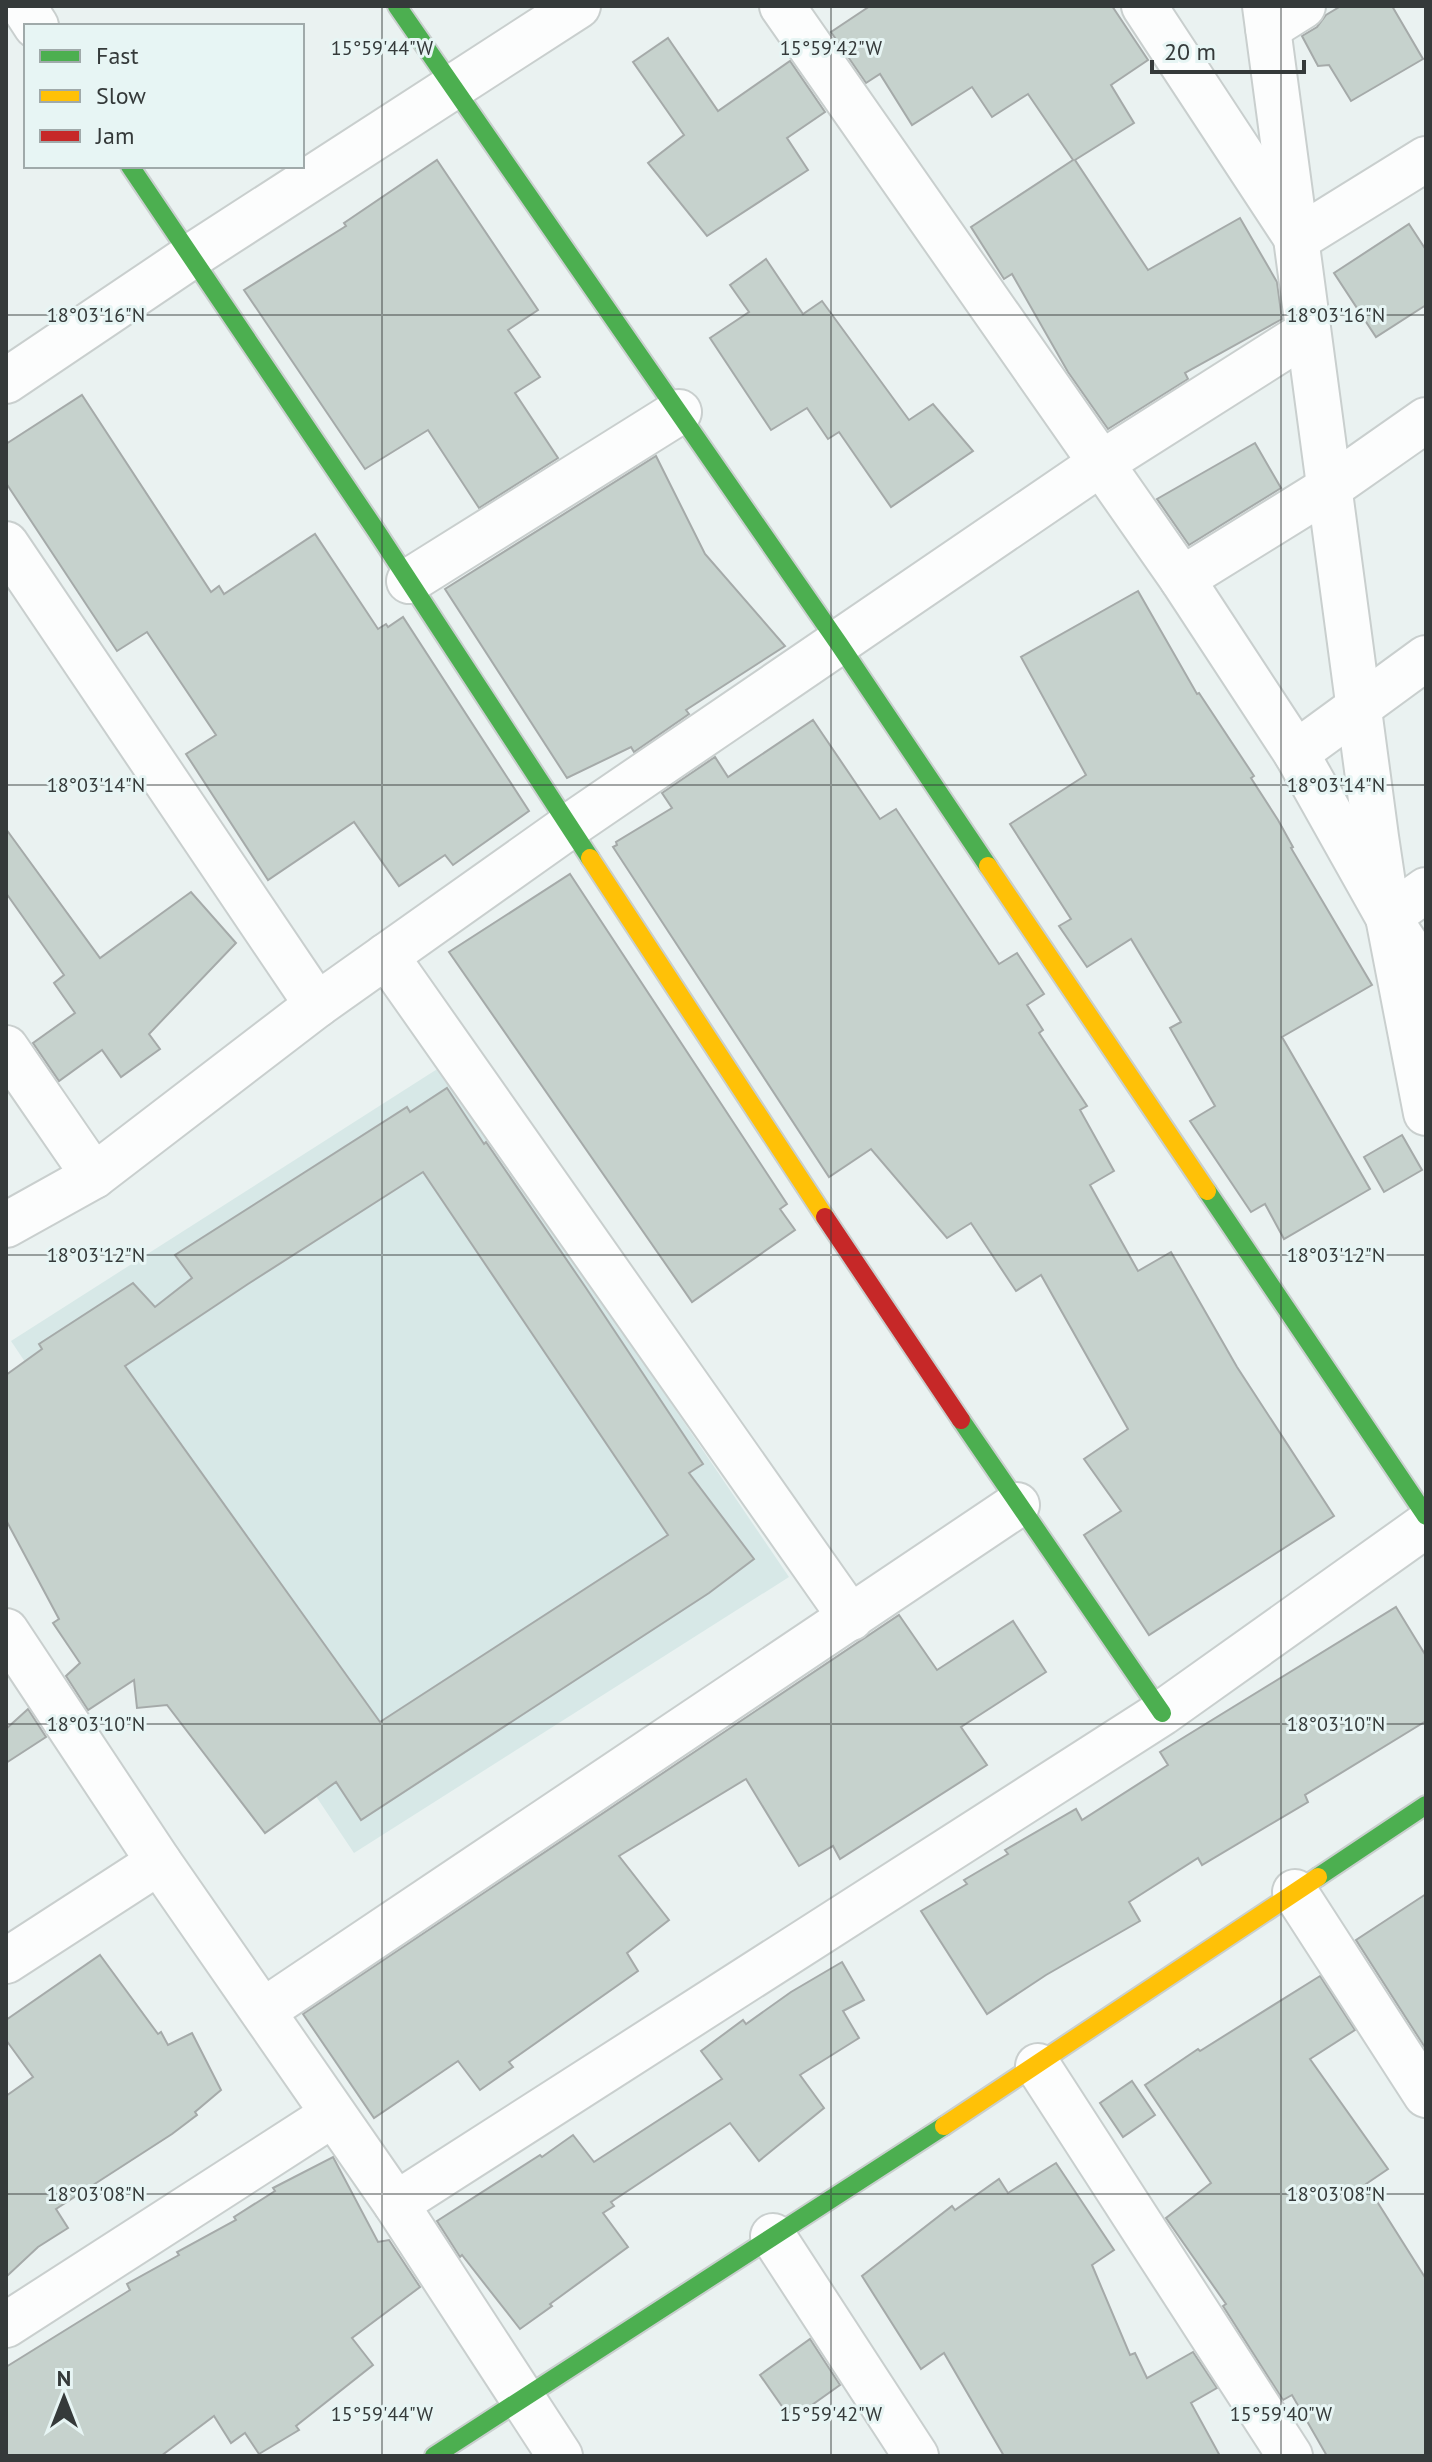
<svg xmlns="http://www.w3.org/2000/svg" width="1432" height="2462" font-family="'PT Sans',sans-serif">
  <style>
    .built { fill: #d7e8e7 }
    .building { fill: #c6d2cd; stroke: #a5aaa9; stroke-width: 2; fill-rule: evenodd }
    .lines { fill: none; stroke-linecap: round; stroke-linejoin: round }
    .street-casing { stroke: #c9cfce; stroke-width: 48 }
    .fast-casing { stroke: #c9cfce; stroke-width: 22 }
    .slow-casing { stroke: #c9cfce; stroke-width: 22 }
    .jam-casing { stroke: #c9cfce; stroke-width: 22 }
    .street { stroke: #fcfdfd; stroke-width: 44 }
    .fast { stroke: #4caf50; stroke-width: 18 }
    .slow { stroke: #ffc107; stroke-width: 18 }
    .jam { stroke: #c62828; stroke-width: 18 }
    .ticks { fill: none; stroke: #353a3a; stroke-width: 2; stroke-opacity: 0.45 }
    .ticks-label { font-size: 20px; text-anchor: middle; fill: #353a3a; stroke: #e7f5f4; stroke-width: 6; stroke-linejoin: round; paint-order: stroke }
  </style>
  <rect width="100%" height="100%" fill="#eaf2f1"/>
  <path class="built" d="M442 1066 789 1577 354 1853 11 1341Z"/>
  <g class="building">
    <path d="M870 6H1112L1148 60 1111 85 1134 123 1075 160 1148 270 1240 218 1277 282 1282 319 1185 373 1188 379 1108 429 1068 372 1012 274 1004 279 971 227 1073 160 1028 94 992 117 972 87 912 125 880 74 866 83 831 32Z"/>
    <path d="M1341 6H1392L1423 59 1351 101 1329 65 1318 66 1302 36 1317 27 1326 15Z"/>
    <path d="M668 38 718 111 790 61 825 112 787 138 808 170 707 236 648 163 684 135 633 62Z"/>
    <path d="M437 160 538 310 508 330 540 377 515 393 558 458 479 508 428 430 365 469 244 290 346 226 344 223Z"/>
    <path d="M1409 224 1426 250V305L1376 337 1334 273Z"/>
    <path d="M766 259 803 314 822 301 909 420 933 404 973 451 891 507 839 432 828 439 807 408 771 430 710 338 749 312 730 285Z"/>
    <path d="M82 395 211 592 219 586 224 594 315 534 378 629 386 624 388 627 403 617 529 811 453 865 445 855 399 886 354 822 268 880 186 754 216 735 147 632 117 651 6 483V444Z"/>
    <path d="M1255 443 1281 488 1189 545 1157 499Z"/>
    <path d="M656 456 705 554 785 646 686 710 689 714 634 752 631 747 567 778 445 589Z"/>
    <path d="M1138 591 1197 694 1199 693 1254 776 1251 778 1278 820 1293 847 1291 848 1372 985 1282 1037 1370 1189 1284 1239 1265 1204 1251 1212 1190 1121 1215 1106 1170 1028 1181 1022 1131 939 1087 967 1059 926 1071 919 1010 824 1086 775 1021 657Z"/>
    <path d="M813 720 880 819 896 809 999 964 1017 953 1044 994 1027 1005 1043 1030 1039 1033 1087 1106 1080 1110 1114 1171 1090 1185 1138 1271 1171 1252 1237 1367 1334 1516 1149 1635 1084 1535 1121 1511 1084 1459 1128 1429 1041 1275 1016 1291 971 1223 947 1238 871 1149 829 1177 613 847 617 845 616 842 672 808 662 793 715 757 728 777Z"/>
    <path d="M6 829 100 958 191 892 236 943 149 1034 160 1049 121 1077 102 1050 59 1081 33 1043 75 1013 54 983 64 975 6 893Z"/>
    <path d="M570 874 787 1204 780 1209 795 1230 692 1302 449 952Z"/>
    <path d="M447 1088 484 1144 486 1142 586 1288 703 1464 689 1473 754 1559 709 1593 361 1820 336 1782 265 1833 167 1705 137 1708 134 1680 88 1710 66 1676 80 1663 53 1623 59 1619 6 1520V1375L42 1349 39 1344 133 1283 155 1307 192 1278 175 1255 407 1107 410 1112ZM423 1172 668 1535 380 1722 125 1366 248 1284Z"/>
    <path d="M1402 1135 1422 1170 1384 1192 1364 1157Z"/>
    <path d="M1396 1607 1426 1656V1721L1305 1795 1308 1802 1202 1865 1198 1858 1129 1902 1140 1921 1046 1975 987 2014 921 1911 967 1884 964 1880 1008 1854 1005 1850 1076 1809 1082 1820 1168 1765 1160 1752Z"/>
    <path d="M899 1615 937 1670 1013 1621 1046 1672 961 1727 987 1765 840 1859 833 1846 799 1866 746 1779 619 1856 669 1920 627 1953 638 1971 509 2062 513 2067 480 2090 458 2061 374 2118 303 2014Z"/>
    <path d="M28 1709 46 1737 6 1763V1729Z"/>
    <path d="M1426 1894V2049L1356 1940Z"/>
    <path d="M100 1955 158 2034 161 2032 168 2045 192 2033 221 2090 195 2112 197 2115 172 2134 56 2209 68 2228 38 2247 6 2277V2096L33 2077 6 2040V2020Z"/>
    <path d="M842 1962 864 2000 843 2011 859 2038 800 2075 824 2108 759 2161 730 2123 611 2202 614 2206 603 2213 628 2247 550 2304 552 2306 520 2329 462 2255 460 2257 437 2221 540 2155 542 2157 573 2135 594 2162 722 2079 701 2051 743 2020 746 2024 791 1992Z"/>
    <path d="M1320 1976 1355 2030 1310 2059 1388 2169 1366 2184 1426 2279V2456H1327L1292 2395 1283 2400 1223 2306 1226 2304 1166 2218 1211 2183 1145 2085 1198 2049 1200 2051Z"/>
    <path d="M1132 2081 1155 2115 1123 2137 1100 2103Z"/>
    <path d="M333 2157 378 2242 389 2240 420 2287 352 2338 373 2365 296 2426 299 2430 259 2454 245 2433 231 2443 214 2416 161 2456H6V2367L130 2290 127 2284 179 2255 177 2252 236 2220 234 2217 275 2191 273 2188Z"/>
    <path d="M1056 2163 1114 2250 1092 2265 1130 2355 1135 2353 1147 2378 1193 2352 1217 2388 1191 2403 1220 2456H1004L944 2353 921 2369 862 2276 952 2206 955 2210 999 2179 1008 2193Z"/>
    <path d="M810 2339 840 2385 802 2412H786L760 2375Z"/>
  </g>
  <g class="lines">
    <defs>
      <g id="street">
        <path d="M23 6 36 26"/>
        <path d="M782 6 1182 579 1296 753 1388 917 1426 975"/>
        <path d="M1144 6 1297 239 1426 159"/>
        <path d="M1265 6 1376 837 1388 917 1426 1113"/>
        <path d="M1268 28 1303 6"/>
        <path d="M6 381 190 257 578 6"/>
        <path d="M6 544 317 1005"/>
        <path d="M1182 579 1329 488 1426 420"/>
        <path d="M409 581 679 412"/>
        <path d="M1296 753 1426 658"/>
        <path d="M1388 917 1426 890"/>
        <path d="M386 956 851 1618"/>
        <path d="M6 1048 94 1176"/>
        <path d="M6 1225 94 1176 317 1005 568 827 1100 464 1308 332"/>
        <path d="M6 1631 159 1862 396 2204 560 2456"/>
        <path d="M1295 1892 1426 2095"/>
        <path d="M6 1961 159 1862"/>
        <path d="M263 2011 1017 1505"/>
        <path d="M1038 2066 1290 2456"/>
        <path d="M396 2204 1162 1713 1426 1525"/>
        <path d="M773 2236 916 2456"/>
        <path d="M6 2325 332 2115"/>
      </g>
      <g id="fast">
        <path d="M397 6 839 644 988 866"/>
        <path d="M130 166 377 532 590 858"/>
        <path d="M1207 1191 1426 1516"/>
        <path d="M961 1420 1162 1713"/>
        <path d="M1318 1877 1426 1805"/>
        <path d="M434 2456 944 2126"/>
      </g>
      <g id="slow">
        <path d="M590 858 825 1217"/>
        <path d="M988 866 1207 1191"/>
        <path d="M944 2126 1318 1877"/>
      </g>
      <path id="jam" d="M825 1217 961 1420"/>
    </defs>
    <use href="#street" class="street-casing"/>
    <use href="#fast" class="fast-casing"/>
    <use href="#slow" class="slow-casing"/>
    <use href="#jam" class="jam-casing"/>
    <use href="#street" class="street"/>
    <use href="#fast" class="fast"/>
    <use href="#slow" class="slow"/>
    <use href="#jam" class="jam"/>
  </g>
  <path class="ticks" d="M382 6V2456M831 6V2456M1281 6V2456M6 315H1426M6 785H1426M6 1255H1426M6 1724H1426M6 2194H1426"/>
  <g class="ticks-label">
    <text x="382" y="55">15°59'44"W</text>
    <text x="831" y="55">15°59'42"W</text>
    <text x="96" y="322">18°03'16"N</text>
    <text x="1336" y="322">18°03'16"N</text>
    <text x="96" y="792">18°03'14"N</text>
    <text x="1336" y="792">18°03'14"N</text>
    <text x="96" y="1262">18°03'12"N</text>
    <text x="1336" y="1262">18°03'12"N</text>
    <text x="96" y="1731">18°03'10"N</text>
    <text x="1336" y="1731">18°03'10"N</text>
    <text x="96" y="2201">18°03'08"N</text>
    <text x="1336" y="2201">18°03'08"N</text>
    <text x="382" y="2421">15°59'44"W</text>
    <text x="831" y="2421">15°59'42"W</text>
    <text x="1281" y="2421">15°59'40"W</text>
  </g>
  <rect width="1432" height="2462" fill="none" stroke="#353a3a" stroke-width="16"/>
  <rect x="24" y="24" width="280" height="144" fill="#e7f5f4" stroke="#a0aaaa" stroke-width="2"/>
  <rect x="40" y="50" width="40" height="12" fill="#4caf50" stroke="#a0aaaa" stroke-width="2"/>
  <text x="96" y="64" font-size="24" fill="#353a3a">Fast</text>
  <rect x="40" y="90" width="40" height="12" fill="#ffc107" stroke="#a0aaaa" stroke-width="2"/>
  <text x="96" y="104" font-size="24" fill="#353a3a">Slow</text>
  <rect x="40" y="130" width="40" height="12" fill="#c62828" stroke="#a0aaaa" stroke-width="2"/>
  <text x="96" y="144" font-size="24" fill="#353a3a">Jam</text>
  <g transform="translate(64 2398)" stroke="#e7f5f4" stroke-width="6" paint-order="stroke">
  <path d="M0-6L14 30L0 20L-14 30Z" fill="#353a3a"/>
  <text y="-12" font-size="22" font-weight="bold" text-anchor="middle" fill="#353a3a">N</text>
  </g>
  <path d="M1152 60v12h152v-12" fill="none" stroke="#353a3a" stroke-width="4"/>
  <text x="1164" y="60" font-size="24" fill="#353a3a" stroke="#e7f5f4" stroke-width="6" paint-order="stroke">20 m</text>
</svg>
